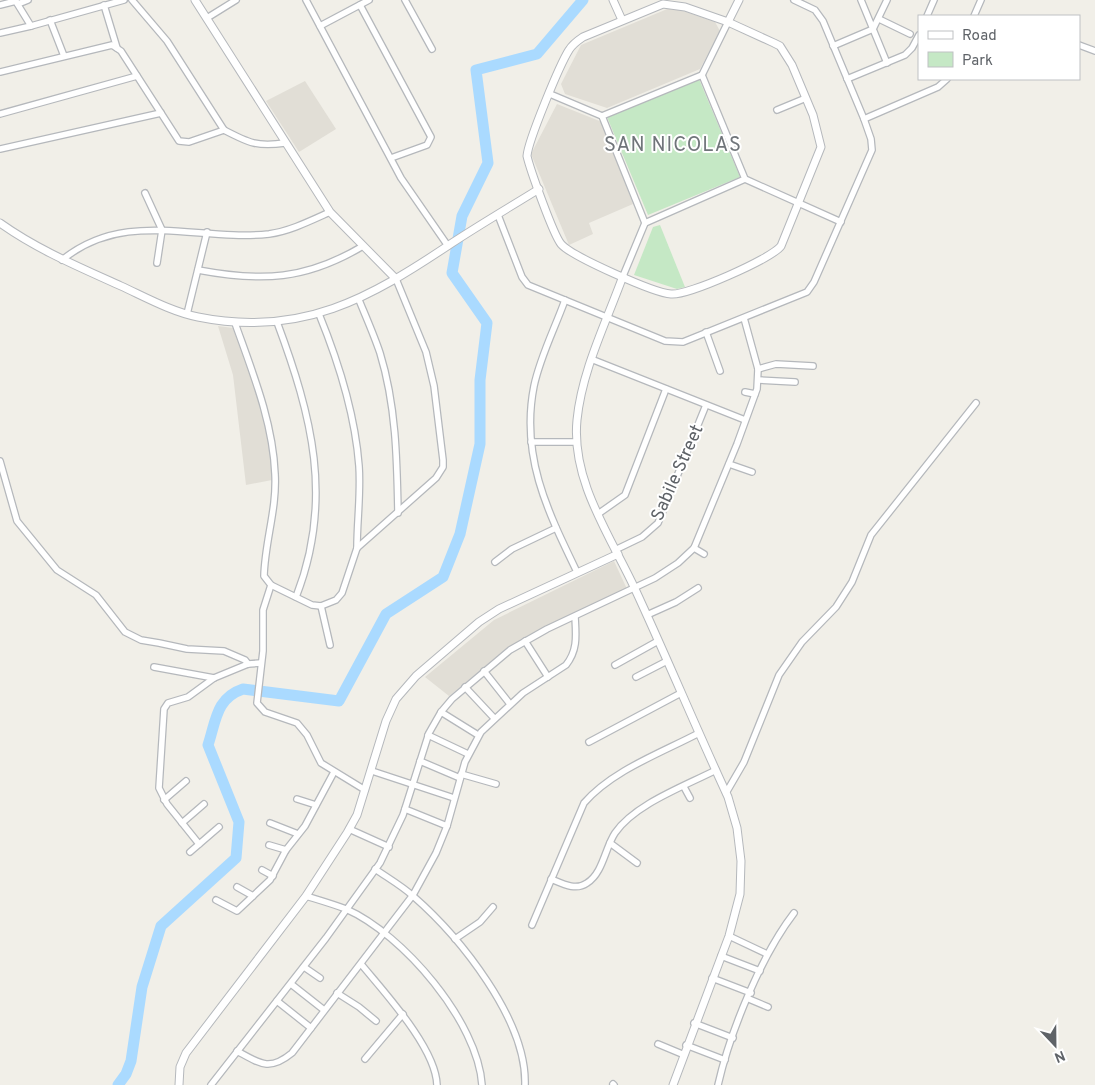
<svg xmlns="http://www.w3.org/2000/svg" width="1095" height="1085" font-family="Overpass,sans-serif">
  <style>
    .education { fill: #e1ded6 }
    .green { fill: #c5e8c5 }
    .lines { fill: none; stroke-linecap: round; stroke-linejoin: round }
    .river { stroke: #aadaff; stroke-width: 11 }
    .minor-casing { stroke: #b5b8bc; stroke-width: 8 }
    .tertiary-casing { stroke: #b5b8bc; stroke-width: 9 }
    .minor { stroke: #fff; stroke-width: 5.5 }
    .tertiary { stroke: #fff; stroke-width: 7 }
    .labels { text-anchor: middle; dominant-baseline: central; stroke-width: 4; stroke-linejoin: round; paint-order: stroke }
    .street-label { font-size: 18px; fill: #5f6368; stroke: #fff }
    .quarter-label { font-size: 20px; letter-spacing: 1px; fill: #70757a; stroke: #fff }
  </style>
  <rect width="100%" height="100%" fill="#f1efe8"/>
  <g class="education">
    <path d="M672 7 715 22 720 31 700 69 607 108 565 94 561 84 581 45Z"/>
    <path d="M305 81 336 129 299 152 266 101Z"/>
    <path d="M557 104 602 122 633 204 589 223 593 234 569 245 531 154Z"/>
    <path d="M218 326 233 328 264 413 270 439 272 480 246 485 233 375Z"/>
    <path d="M614 561 627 589 542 629 502 653 449 696 425 677 494 620Z"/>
  </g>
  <g class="green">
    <path d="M699 79 740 177 648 215 607 117Z"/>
    <path d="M660 225 685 287 677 289 634 275 653 227Z"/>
  </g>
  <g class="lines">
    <path class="river" d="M118 1085 126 1074 131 1061 142 987 161 926 236 858 239 822 208 745C216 721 216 698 243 689L339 701 386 614 443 577 460 534 480 444V380L487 323 452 273 462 216 488 163 476 70 537 54 583 0"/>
    <defs>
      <g id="minor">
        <path d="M15 0 31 26 124 0"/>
        <path d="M132 0 167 41 224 130"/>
        <path d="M306 0 401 178 448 246"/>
        <path d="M405 0 432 49"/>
        <path d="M861 0 887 63"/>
        <path d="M18 4 28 0"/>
        <path d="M0 5 16 1"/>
        <path d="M104 5 117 48"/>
        <path d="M360 5 431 137 427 145 391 158"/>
        <path d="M927 16 934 0"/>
        <path d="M974 16 981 0"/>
        <path d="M207 18 236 0"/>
        <path d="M879 19 910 34"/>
        <path d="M50 20 64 56"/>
        <path d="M320 26 369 0"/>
        <path d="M0 33 31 26"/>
        <path d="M1079 45 1095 51"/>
        <path d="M833 46 873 29 887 0"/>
        <path d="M0 72 112 45 121 51 179 141 189 142 224 130C249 143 257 147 285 143"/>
        <path d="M702 75 728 22"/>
        <path d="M847 79 905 55 912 48 919 35"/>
        <path d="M550 94 602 116"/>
        <path d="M777 110 806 98"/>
        <path d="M0 114 137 76"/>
        <path d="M864 119 938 87 947 79"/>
        <path d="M0 149 161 113"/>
        <path d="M745 179 645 223 602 116 702 75 745 179 841 222"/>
        <path d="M145 193 162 230 157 263"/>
        <path d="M498 215 522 277 528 285 665 341 683 342 807 292 814 282 872 150 871 139 864 119 823 21 815 10 794 0"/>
        <path d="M62 260C126 208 197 242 269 234 290 231 310 221 330 212"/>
        <path d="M198 270C262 282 306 280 363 246"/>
        <path d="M623 276 645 223"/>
        <path d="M359 300C366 317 374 335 380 353 396 405 397 459 398 513"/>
        <path d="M565 300C555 328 540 357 534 386 520 456 548 512 577 572"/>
        <path d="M187 314 207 232"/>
        <path d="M319 314C339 363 355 413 359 466 361 493 357 521 357 548"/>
        <path d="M277 322C312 416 334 500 296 597"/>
        <path d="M235 323C252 371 273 422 275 474 277 509 265 541 264 576L271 585 263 610V651L257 703 265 712 297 723 307 735 321 763 365 790"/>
        <path d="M706 332 720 371"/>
        <path d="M591 359 745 420"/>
        <path d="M758 369 776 364 813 366"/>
        <path d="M758 380 795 382"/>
        <path d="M745 392 755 394"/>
        <path d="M531 442H577"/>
        <path d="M0 461 17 521 57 570 96 595 125 632 141 640 159 643 187 649 224 651 245 660 248 664"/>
        <path d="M729 464 752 472"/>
        <path d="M598 514 625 495 666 389"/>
        <path d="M694 548 704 554"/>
        <path d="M615 550 642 537 658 523 706 405"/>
        <path d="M495 562 512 549 556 528"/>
        <path d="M271 585 312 605 321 606 336 600 342 593 357 548 436 478 443 467V460L434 386 426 352 396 279"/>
        <path d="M321 606 330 645"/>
        <path d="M647 615 676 602 698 588"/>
        <path d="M525 641 548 677"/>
        <path d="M615 665 658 641"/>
        <path d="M154 667 214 678"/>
        <path d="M484 671 510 704"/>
        <path d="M636 677 667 661"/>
        <path d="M465 687 494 718"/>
        <path d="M441 712 478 735"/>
        <path d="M428 735 468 754"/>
        <path d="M589 742 681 693"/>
        <path d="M420 761 460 778"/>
        <path d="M372 771 454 798"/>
        <path d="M461 774 496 784"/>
        <path d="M684 787 690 798"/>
        <path d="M726 793 744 762 779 675 802 642 836 607 852 582 871 535 976 403"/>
        <path d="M297 799 316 805"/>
        <path d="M164 800 186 781"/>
        <path d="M405 809 447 826"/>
        <path d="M182 823 204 804"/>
        <path d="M270 823 298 834"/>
        <path d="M349 829 389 847"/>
        <path d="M610 843 637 863"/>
        <path d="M199 844 167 804 159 788 164 709 168 703 188 697 214 678 248 664 261 663"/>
        <path d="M269 845 286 850"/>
        <path d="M190 852 219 827"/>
        <path d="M375 869C388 878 402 886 413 896 460 937 527 1020 525 1085"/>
        <path d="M262 870 273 876"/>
        <path d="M551 879C563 884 576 891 587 883 603 873 605 848 615 833 635 804 685 786 716 770"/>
        <path d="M237 887 253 896"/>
        <path d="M306 896C319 900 333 904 346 909 403 934 478 1022 482 1085"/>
        <path d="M216 900 237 911 270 880 286 850 305 826 334 772"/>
        <path d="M532 925 584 803C613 770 661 753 699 733"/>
        <path d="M729 936 767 954"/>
        <path d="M455 939 480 922 493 907"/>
        <path d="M721 956 760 971"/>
        <path d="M361 964C384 992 436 1048 437 1085"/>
        <path d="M304 967 320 978"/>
        <path d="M712 978 751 993"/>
        <path d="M291 984 324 1010"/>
        <path d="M337 993 359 1007 376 1021"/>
        <path d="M749 999 768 1007"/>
        <path d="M277 1001 311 1028"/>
        <path d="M694 1023 733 1038"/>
        <path d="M658 1044 682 1054"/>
        <path d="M686 1045 725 1060"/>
        <path d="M237 1051C259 1063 269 1072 292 1053L413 895 436 853 447 826 465 762 481 732 523 693 566 665C578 650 576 635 575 617"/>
        <path d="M365 1059 403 1014"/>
        <path d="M613 1084 614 1085"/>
        <path d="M211 1085 326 938 380 863 403 815 429 733 441 712 452 699 510 650 547 629 655 578 678 563 694 548 737 444 757 389 758 369 744 318"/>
        <path d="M718 1085C730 1032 761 956 794 913"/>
      </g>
      <g id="tertiary">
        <path d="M195 0 330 212 396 279"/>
        <path d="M613 0 622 20"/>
        <path d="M663 4 685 7 728 22 774 43 780 46 792 65 813 115 821 147 781 246C771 259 687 296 671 294 654 293 571 256 561 244 553 234 530 169 527 156 528 141 560 64 569 50 572 45 577 41 583 37Z"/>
        <path d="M728 22 739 0"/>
        <path d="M0 223C38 250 79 267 121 286 145 297 172 312 198 317 301 338 370 298 452 243 481 224 510 207 539 189"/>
        <path d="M623 276C606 323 582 370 577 420 571 481 611 537 635 589 667 658 696 728 728 797L737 828 741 861 740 894 729 936 673 1085"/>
        <path d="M179 1085 180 1067 186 1053 306 896 347 833 357 815 386 721 396 699 416 676 479 622 499 609 618 554"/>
      </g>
    </defs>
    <use href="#minor" class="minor-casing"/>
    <use href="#tertiary" class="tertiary-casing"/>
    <use href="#minor" class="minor"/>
    <use href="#tertiary" class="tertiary"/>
  </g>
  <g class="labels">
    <g class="street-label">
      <text transform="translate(678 473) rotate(-66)">Sabile Street</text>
    </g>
    <g class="quarter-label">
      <text x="673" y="146">SAN NICOLAS</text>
    </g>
  </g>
  <rect x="918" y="15" width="162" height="65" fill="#ffffff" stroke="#bfc1c3"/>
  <rect x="928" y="31" width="25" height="8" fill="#ffffff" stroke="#bfc1c3"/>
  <text x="962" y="40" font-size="15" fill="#5f6368">Road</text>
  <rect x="928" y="52" width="25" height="15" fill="#c5e8c5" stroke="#bfc1c3"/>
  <text x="962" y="65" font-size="15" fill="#5f6368">Park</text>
  <g transform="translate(1055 1045) rotate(158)" stroke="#ffffff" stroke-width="4" paint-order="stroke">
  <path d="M0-4L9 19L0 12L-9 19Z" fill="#5f6368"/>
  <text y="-8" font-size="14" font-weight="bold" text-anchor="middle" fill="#5f6368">N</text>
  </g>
</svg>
